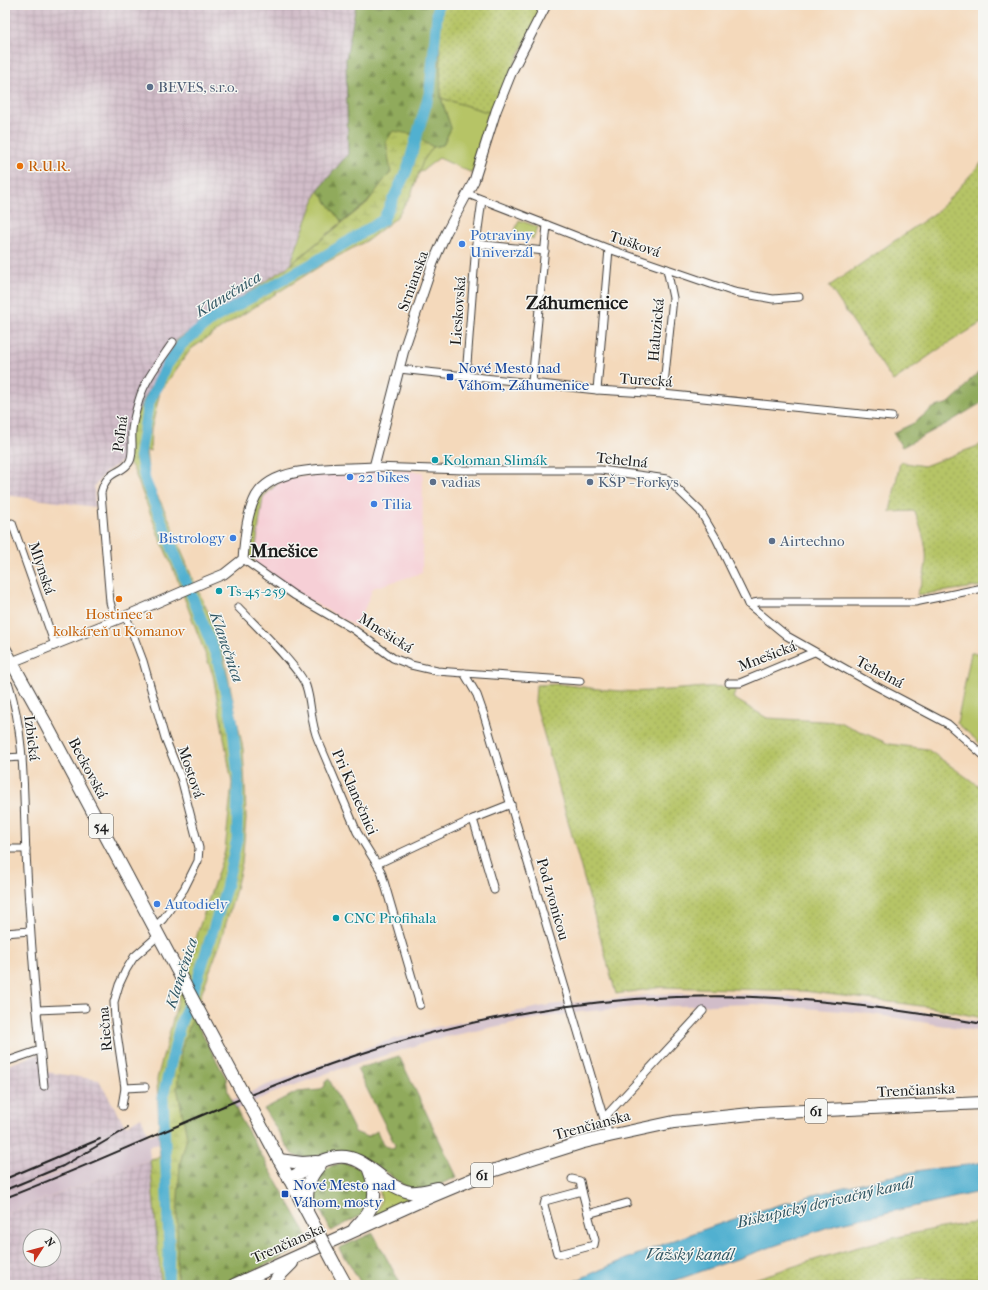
<svg xmlns="http://www.w3.org/2000/svg" width="988" height="1290" font-family="'IM FELL French Canon',serif">
  <style>
    .built { fill: #f6cfd6 }
    .industrial { fill: url(#industrial-grid); fill-rule: evenodd }
    .railway { fill: #d1bdc9 }
    .grass { fill: #b6c466; stroke: #697041 }
    .forest { fill: url(#forest-firs); stroke: #56633c }
    .wetland { fill: url(#wetland-marsh); stroke: #697041 }
    .park { fill: url(#park-dots); stroke: #697041 }
    .water { fill: #51b0d0; stroke: #366676 }
    .lines { fill: none; stroke-linecap: round; stroke-linejoin: round }
    .river { stroke: #51b0d0; stroke-width: 11 }
    .minor-casing { stroke: #3c3834; stroke-width: 9 }
    .tertiary-casing { stroke: #3c3834; stroke-width: 11 }
    .primary-casing { stroke: #3c3834; stroke-width: 14 }
    .minor { stroke: #fff; stroke-width: 7 }
    .tertiary { stroke: #fff; stroke-width: 9 }
    .primary { stroke: #fff; stroke-width: 12 }
    .rail { stroke: #1c1c1c; stroke-width: 2 }
    .primary-bridge-casing { stroke: #3c3834; stroke-width: 14; stroke-linecap: butt }
    .primary-bridge { stroke: #fff; stroke-width: 12 }
    .service-dot { fill: #5c6f8a; stroke: #f6f6f2; stroke-width: 1.5 }
    .food-dot { fill: #e8710a; stroke: #f6f6f2; stroke-width: 1.5 }
    .shop-dot { fill: #3f7fe0; stroke: #f6f6f2; stroke-width: 1.5 }
    .transit-dot { fill: #1a4fb4; stroke: #f6f6f2; stroke-width: 1.5 }
    .culture-dot { fill: #0f9aa8; stroke: #f6f6f2; stroke-width: 1.5 }
    .labels { text-anchor: middle; dominant-baseline: central; stroke-width: 3; stroke-linejoin: round; paint-order: stroke }
    .shield { fill: #f6f6f2; stroke: #5d5d5c; stroke-width: 1 }
    .shield-label { font-size: 14px; font-weight: bold; fill: #1c1c1c }
    .service-label { font-size: 15px; fill: #4e5e75; stroke: #f6f6f2; text-anchor: start }
    .food-label { font-size: 15px; fill: #c56008; stroke: #f6f6f2; text-anchor: start }
    .shop-label { font-size: 15px; fill: #366cbe; stroke: #f6f6f2; text-anchor: start }
    .street-label { font-size: 15px; fill: #1c1c1c; stroke: #f6f6f2 }
    .transit-label { font-size: 15px; fill: #164399; stroke: #f6f6f2; text-anchor: start }
    .culture-label { font-size: 15px; fill: #0d838f; stroke: #f6f6f2; text-anchor: start }
    .water-label { font-size: 16px; font-style: italic; fill: #315764; stroke: #f6f6f2 }
    .district-label { font-size: 19px; font-weight: bold; fill: #1c1c1c; stroke: #f6f6f2 }
  </style>
  <defs>
    <pattern id="industrial-grid" width="8" height="8" patternUnits="userSpaceOnUse"><rect width="8" height="8" fill="#d1bdc9"/><path d="M0 4h8M4 0v8" fill="none" stroke="#b3a2ac"/></pattern>
    <pattern id="forest-firs" width="22" height="20" patternUnits="userSpaceOnUse"><rect width="22" height="20" fill="#90aa5b"/><path d="M5 1l3.5 6h-7zM16 11l3.5 6h-7z" fill="#758a4a"/></pattern>
    <pattern id="wetland-marsh" width="20" height="14" patternUnits="userSpaceOnUse"><rect width="20" height="14" fill="#b6c466"/><path d="M1 5h8M5 5V1M11 12h8M15 12V8" fill="none" stroke="#9ca858"/></pattern>
    <pattern id="park-dots" width="8" height="8" patternUnits="userSpaceOnUse"><rect width="8" height="8" fill="#b6c466"/><path d="M2 2h.1M6 6h.1" fill="none" stroke="#9ca858" stroke-width="1.8" stroke-linecap="round"/></pattern>
  </defs>
  <rect width="100%" height="100%" fill="#f6f6f2"/>
  <filter id="ink" filterUnits="userSpaceOnUse"><feTurbulence type="fractalNoise" baseFrequency=".025" numOctaves="2"/><feDisplacementMap in="SourceGraphic" scale="8" xChannelSelector="R" yChannelSelector="G"/><feConvolveMatrix kernelMatrix="1 2 1 2 8 2 1 2 1" color-interpolation-filters="sRGB"/></filter>
  <filter id="wash" filterUnits="userSpaceOnUse"><feTurbulence type="fractalNoise" baseFrequency=".012" numOctaves="4" result="noise"/><feDisplacementMap in="SourceGraphic" scale="16" xChannelSelector="R" yChannelSelector="G"/><feGaussianBlur stdDeviation="0.9" result="paint"/><feColorMatrix in="noise" values="0 0 0 0 0 0 0 0 0 0 0 0 0 0 0 0 0 1.4 0 .05"/><feComposite in="paint" operator="in"/></filter>
  <g filter="url(#wash)">
    <rect width="100%" height="100%" fill="#f4d9bb"/>
    <path class="built" d="M374 469 423 472 422 573 373 588 357 627 300 595 255 563 254 560 263 497 277 484 289 478Z"/>
    <g class="industrial">
      <path d="M5 5H356L346 59 348 154 318 190 290 265 177 340 129 427 126 459 106 472 94 487 95 507 5 495Z"/>
      <path d="M44 1052 46 1072 99 1080 124 1124 128 1125 141 1117 149 1136 5 1193V1066Z"/>
      <path d="M150 1159 161 1285H5V1214ZM30 1236H54V1260H30Z"/>
    </g>
    <path class="railway" d="M719 993 810 998 895 1008 983 1022V1032L866 1013 754 1004 638 1007 580 1012 522 1021 437 1039 330 1072 271 1094 149 1147 150 1159 5 1214V1193L66 1170 111 1149 150 1135 267 1085 377 1044 436 1027 550 1005 660 994Z"/>
    <g class="grass">
      <path d="M441 98 491 113 472 173 439 158 418 174 423 161 433 147 443 145 451 128Z"/>
      <path d="M318 190 342 222 290 265Z"/>
      <path d="M519 220 538 227 533 239 515 231Z"/>
      <path d="M275 484H277L263 497 254 560 255 563H252C245 548 250 509 261 496 265 492 271 488 275 484Z"/>
      <path d="M971 653H983V746L957 723Z"/>
      <path d="M379 1182 414 1198 375 1216 381 1200Z"/>
    </g>
    <g class="forest">
      <path d="M356 5H442L439 27 441 98 451 128 443 145 433 147 410 134 386 142 391 173 385 179 367 203 342 222 318 190 348 154 346 59Z"/>
      <path d="M983 369V402L948 423 902 447 893 433 914 423 933 408 949 403 962 391 970 380Z"/>
      <path d="M192 1015 226 1078 228 1092 241 1119 311 1242 273 1262 221 1285H177V1213L180 1163 187 1137 177 1088 181 1049Z"/>
      <path d="M399 1056 457 1177 431 1188 410 1190C394 1179 362 1152 344 1151 329 1151 305 1163 292 1154L264 1109 297 1092 320 1090 325 1086V1082L329 1079 355 1132 367 1137 377 1131 383 1145 394 1149 395 1145 357 1069Z"/>
      <path d="M342 1163C361 1165 364 1173 372 1188L362 1215 331 1231 316 1202 313 1182 329 1166Z"/>
      <path d="M373 1233 401 1285H362L346 1258H344L339 1248Z"/>
    </g>
    <path class="wetland" d="M393 131 410 134 433 147 423 161 411 195 396 218 368 240 325 263 229 323 191 349 160 392 151 430 150 451 146 450 149 479 169 519 193 580 209 614 224 657 243 749 245 788 246 819 242 863 234 897 219 946 181 1049 177 1088 187 1137 180 1163 177 1213V1285H161L150 1159 160 1157 157 1079 183 982 188 975 198 931 225 851 232 783 213 675 177 578 159 536 133 468 126 459 129 427 177 340 290 265 367 203 385 179 391 173 386 142Z"/>
    <g class="park">
      <path d="M442 5H543L491 113 441 98 439 27Z"/>
      <path d="M983 161V322L942 347 893 381 829 286 938 211Z"/>
      <path d="M983 444V586L917 595C932 557 927 548 915 511L890 512 900 462 924 466Z"/>
      <path d="M561 684C590 688 621 693 651 691 680 690 708 685 737 687L733 698 767 718 839 722 889 744 927 749 983 789V1018L929 1007 804 991 662 987 616 994 535 702 536 685Z"/>
      <path d="M983 1222V1278L905 1280 883 1285H736C817 1259 898 1231 983 1222Z"/>
    </g>
    <path class="water" d="M983 1162V1191L837 1224 662 1285H566C654 1245 746 1212 840 1188 865 1182 891 1176 917 1171 939 1167 961 1167 983 1162Z"/>
    <g class="lines">
      <path class="river" d="M168 1285 169 1246 163 1096 180 1025 198 978 226 888 237 839 238 776 232 719 217 658 145 480 140 454 148 405 167 365 182 344 213 319 313 263 383 220 407 170 430 91 438 5"/>
    </g>
  </g>
  <g filter="url(#ink)">
    <g class="lines">
      <defs>
        <g id="minor">
          <path d="M468 194 609 249 734 292 773 299 799 297"/>
          <path d="M476 244 545 251"/>
          <path d="M399 369 597 390 663 394 892 417"/>
          <path d="M466 377 476 244 482 200"/>
          <path d="M532 382 547 225"/>
          <path d="M597 390 609 249"/>
          <path d="M663 394 673 298 667 269"/>
          <path d="M374 467 463 470H601L667 479 700 511 716 538 748 604 787 636 874 685 948 724 983 755"/>
          <path d="M12 523 55 645"/>
          <path d="M243 559 294 595 353 629 393 658 411 665 437 671 464 673 580 681"/>
          <path d="M748 604 759 602H915L983 588"/>
          <path d="M238 607C253 623 300 668 306 686 312 704 310 722 318 740L357 832 381 871 420 1005"/>
          <path d="M126 616 143 661 165 738 181 778 199 848 198 861 184 889 163 919 155 927"/>
          <path d="M115 621 110 602 101 493C107 468 123 475 130 461 134 453 131 439 132 430 133 421 136 410 139 400 145 379 161 360 173 342"/>
          <path d="M464 673 477 695 484 715 609 1136"/>
          <path d="M729 683H740L814 652"/>
          <path d="M9 685C26 739 23 797 26 853 30 931 36 1008 44 1086"/>
          <path d="M5 758 22 757"/>
          <path d="M473 819 494 890"/>
          <path d="M5 849H26"/>
          <path d="M377 864 473 819 511 804"/>
          <path d="M5 933 30 931"/>
          <path d="M37 1010 85 1008"/>
          <path d="M5 1062 40 1050"/>
          <path d="M145 1087 125 1088 115 1020 114 1002 119 985 126 970 134 957 159 935"/>
          <path d="M122 1106 125 1088"/>
          <path d="M604 1118 703 1011"/>
          <path d="M572 1179 580 1181 582 1191"/>
          <path d="M588 1214 582 1191 545 1201 544 1205 557 1253 560 1254 594 1245 595 1240 588 1214 627 1203"/>
        </g>
        <path id="tertiary" d="M12 662 126 616 207 581 224 574 243 559C245 539 246 515 256 496 275 463 341 470 374 467L405 346 433 263 446 233 474 181 496 111 512 71 546 5"/>
        <g id="primary">
          <path d="M5 650 46 724 241 1090"/>
          <path d="M252 1109 315 1227"/>
          <path d="M279 1160 302 1163 316 1162"/>
          <path d="M289 1179C303 1171 321 1159 337 1157 366 1153 382 1187 410 1192 419 1193 428 1190 437 1188"/>
          <path d="M307 1210C307 1190 306 1181 320 1165"/>
          <path d="M355 1228C376 1207 379 1195 368 1167"/>
          <path d="M335 1265 346 1285"/>
          <path d="M234 1285 418 1202 492 1171 580 1143 609 1136 674 1122 760 1113 983 1103"/>
          <path d="M273 1285 278 1277 292 1263"/>
        </g>
      </defs>
      <use href="#minor" class="minor-casing"/>
      <use href="#tertiary" class="tertiary-casing"/>
      <use href="#primary" class="primary-casing"/>
      <use href="#minor" class="minor"/>
      <use href="#tertiary" class="tertiary"/>
      <use href="#primary" class="primary"/>
      <g class="rail">
        <path d="M5 1179 100 1139"/>
        <path d="M5 1190 63 1166 128 1128"/>
        <path d="M5 1198C122 1153 235 1096 354 1056 489 1010 634 990 776 998 846 1002 914 1012 983 1024"/>
      </g>
      <defs>
        <g id="primary-bridge">
          <path d="M241 1090 252 1109"/>
          <path d="M315 1227 335 1265"/>
        </g>
      </defs>
      <use href="#primary-bridge" class="primary-bridge-casing"/>
      <use href="#primary-bridge" class="primary-bridge"/>
    </g>
  </g>
  <g class="service-dot">
    <circle cx="150" cy="87" r="4"/>
    <circle cx="433" cy="482" r="4"/>
    <circle cx="590" cy="482" r="4"/>
    <circle cx="772" cy="541" r="4"/>
  </g>
  <g class="food-dot">
    <circle cx="20" cy="166" r="4"/>
    <circle cx="119" cy="599" r="4"/>
  </g>
  <g class="shop-dot">
    <circle cx="462" cy="244" r="4"/>
    <circle cx="350" cy="477" r="4"/>
    <circle cx="374" cy="504" r="4"/>
    <circle cx="233" cy="538" r="4"/>
    <circle cx="157" cy="904" r="4"/>
  </g>
  <g class="transit-dot">
    <rect x="446" y="373" width="8" height="8" rx="2"/>
    <rect x="281" y="1190" width="8" height="8" rx="2"/>
  </g>
  <g class="culture-dot">
    <circle cx="435" cy="460" r="4"/>
    <circle cx="219" cy="591" r="4"/>
    <circle cx="336" cy="918" r="4"/>
  </g>
  <g class="labels">
    <g class="shield">
      <rect x="89" y="814" width="24" height="24" rx="3"/>
      <rect x="805" y="1099" width="22" height="24" rx="3"/>
      <rect x="471" y="1163" width="22" height="24" rx="3"/>
    </g>
    <g class="shield-label">
      <text x="101" y="826">54</text>
      <text x="816" y="1111">61</text>
      <text x="482" y="1175">61</text>
    </g>
    <g class="service-label">
      <text x="158" y="87">BEVES, s.r.o.</text>
      <text x="441" y="482">vadias</text>
      <text x="598" y="482">KŠP - Forkys</text>
      <text x="780" y="541">Airtechno</text>
    </g>
    <g class="food-label">
      <text x="28" y="166">R.U.R.</text>
      <text x="119" y="614" text-anchor="middle">Hostinec a<tspan x="119" dy="17">kolkáreň u Komanov</tspan></text>
    </g>
    <g class="shop-label">
      <text x="470" y="235">Potraviny<tspan x="470" dy="17">Univerzál</tspan></text>
      <text x="358" y="477">22 bikes</text>
      <text x="382" y="504">Tilia</text>
      <text x="225" y="538" text-anchor="end">Bistrology</text>
      <text x="165" y="904">Autodiely</text>
    </g>
    <g class="street-label">
      <text transform="translate(635 244) rotate(19)">Tušková</text>
      <text transform="translate(413 281) rotate(-70)">Srnianska</text>
      <text transform="translate(458 311) rotate(-86)">Lieskovská</text>
      <text transform="translate(656 330) rotate(-85)">Haluzická</text>
      <text transform="translate(646 380) rotate(4)">Turecká</text>
      <text transform="translate(120 434) rotate(-82)">Poľná</text>
      <text transform="translate(622 460) rotate(6)">Tehelná</text>
      <text transform="translate(42 568) rotate(71)">Mlynská</text>
      <text transform="translate(386 633) rotate(32)">Mnešická</text>
      <text transform="translate(767 656) rotate(-21)">Mnešická</text>
      <text transform="translate(880 672) rotate(28)">Tehelná</text>
      <text transform="translate(32 738) rotate(83)">Izbická</text>
      <text transform="translate(88 768) rotate(62)">Beckovská</text>
      <text transform="translate(191 772) rotate(71)">Mostová</text>
      <text transform="translate(355 792) rotate(66)">Pri Klanečnici</text>
      <text transform="translate(553 899) rotate(74)">Pod zvonicou</text>
      <text transform="translate(105 1029) rotate(-95)">Riečna</text>
      <text transform="translate(916 1090) rotate(-3)">Trenčianska</text>
      <text transform="translate(592 1125) rotate(-15)">Trenčianska</text>
      <text transform="translate(288 1243) rotate(-24)">Trenčianska</text>
    </g>
    <g class="transit-label">
      <text x="458" y="368">Nové Mesto nad<tspan x="458" dy="17">Váhom, Záhumenice</tspan></text>
      <text x="293" y="1185">Nové Mesto nad<tspan x="293" dy="17">Váhom, mosty</tspan></text>
    </g>
    <g class="culture-label">
      <text x="443" y="460">Koloman Slimák</text>
      <text x="227" y="591">Ts-45-259</text>
      <text x="344" y="918">CNC Profihala</text>
    </g>
    <g class="water-label">
      <text transform="translate(228 294) rotate(-31)">Klanečnica</text>
      <text transform="translate(227 647) rotate(71)">Klanečnica</text>
      <text transform="translate(181 973) rotate(-72)">Klanečnica</text>
      <text transform="translate(825 1202) rotate(-13)">Biskupický derivačný kanál</text>
      <text x="690" y="1254">Važský kanál</text>
    </g>
    <g class="district-label">
      <text x="577" y="303">Záhumenice</text>
      <text x="284" y="551">Mnešice</text>
    </g>
  </g>
  <rect width="988" height="1290" fill="none" stroke="#f6f6f2" stroke-width="20"/>
  <g transform="translate(42 1248) rotate(54)"><circle r="19" fill="#f6f6f2" stroke="#9f9f9c"/>
  <path d="M0-3L7 15L0 10L-7 15Z" fill="#c8321e"/>
  <text y="-6" font-size="11" font-weight="bold" text-anchor="middle" fill="#1c1c1c">N</text>
  </g>
</svg>
